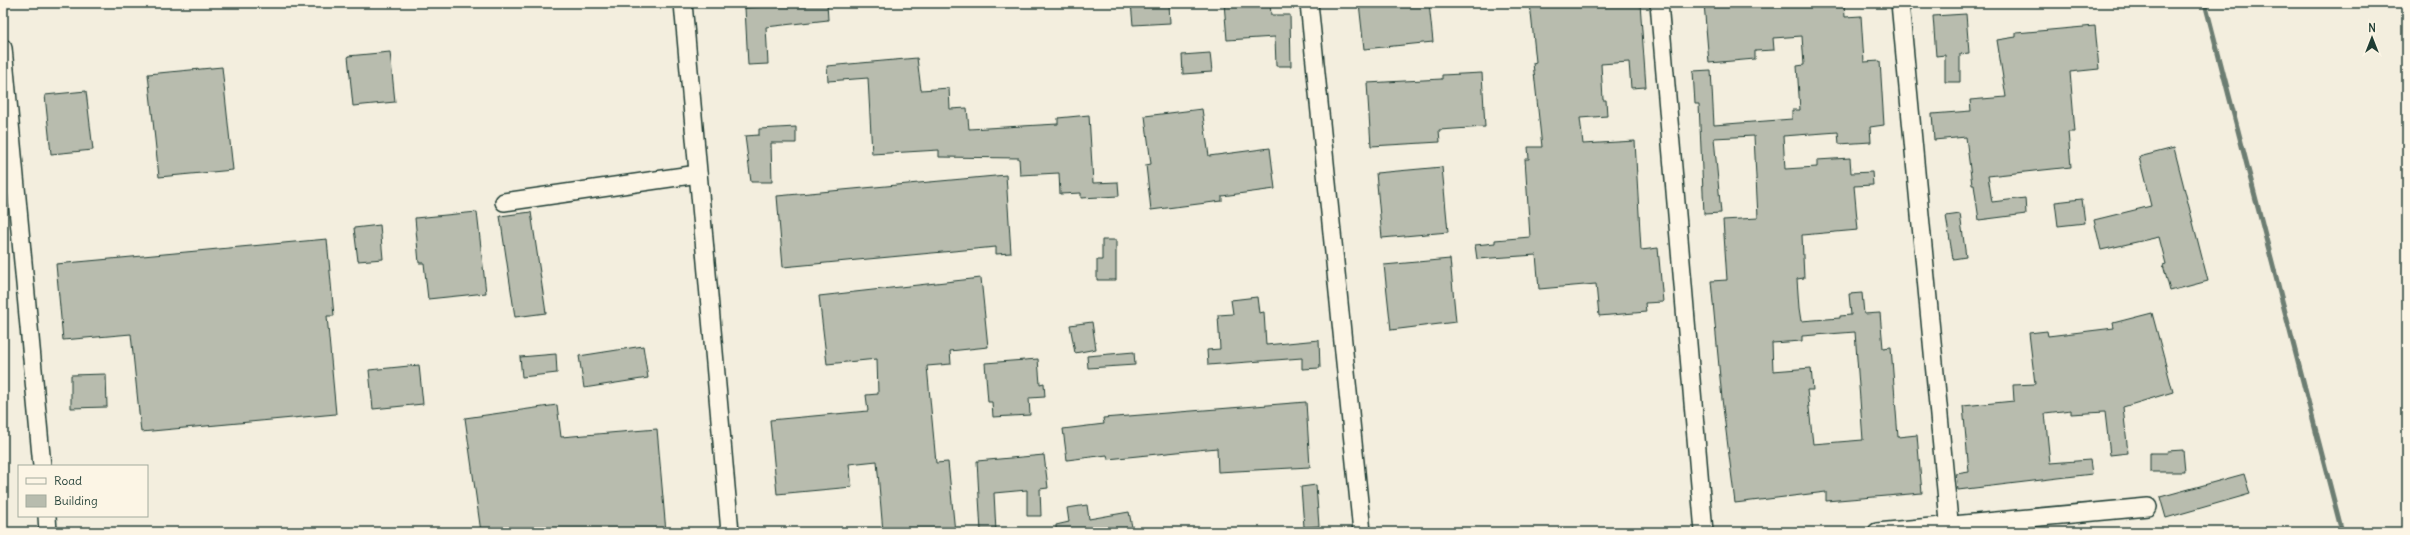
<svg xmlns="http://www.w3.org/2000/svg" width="2410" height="535" font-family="Delius,sans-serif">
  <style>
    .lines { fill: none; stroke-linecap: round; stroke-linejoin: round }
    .stream { stroke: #6c7d72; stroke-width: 5 }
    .building { fill: #b8bcae; stroke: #1f3d34; fill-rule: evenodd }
    .minor-casing { stroke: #1f3d34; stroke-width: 20 }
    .minor { stroke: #fcf5e5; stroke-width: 17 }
  </style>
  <rect width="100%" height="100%" fill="#f3eede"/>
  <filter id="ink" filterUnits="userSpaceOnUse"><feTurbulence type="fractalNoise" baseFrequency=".025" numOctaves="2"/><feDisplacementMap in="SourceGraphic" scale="8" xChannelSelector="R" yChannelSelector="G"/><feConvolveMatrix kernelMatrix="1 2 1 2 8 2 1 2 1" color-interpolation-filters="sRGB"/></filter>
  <g filter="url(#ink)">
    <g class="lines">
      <path class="stream" d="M2205 3 2342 532"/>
    </g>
    <g class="building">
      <path d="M802 3H827L828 20 766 27 768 64 748 65 745 8Z"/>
      <path d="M1131 3H1169L1170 23 1133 25Z"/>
      <path d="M1224 3H1270L1271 15H1290L1291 66H1276L1275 37 1227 40Z"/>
      <path d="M1359 3H1429L1433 42 1364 49Z"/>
      <path d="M1530 3H1640L1646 87 1631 88 1629 62 1601 64 1603 100H1606L1607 116 1580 118 1583 144 1635 141 1641 250 1658 248 1663 302 1645 303 1646 312 1599 316 1596 284 1539 289 1536 255 1477 259 1475 245 1495 243V240L1530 237 1525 159H1529L1528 147H1542L1533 63 1536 62Z"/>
      <path d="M1704 3H1844L1845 17 1861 16 1864 62 1880 61 1884 125 1870 127 1871 142 1839 144 1838 132 1783 136 1785 169 1817 167V160L1850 158 1851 173 1872 172 1873 185 1854 186 1858 230 1802 235 1804 278 1797 279 1799 308 1801 321 1840 318V316L1851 315 1849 294 1862 293 1864 314 1880 313 1883 348 1891 347 1898 437 1917 435 1922 493 1826 501V492L1735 503 1722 399 1711 281 1727 280 1723 220 1758 218 1754 136 1714 138 1721 213 1704 214 1699 104H1695L1693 71 1711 70 1714 125 1792 119V110H1800L1797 66 1804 65 1802 36 1773 38 1774 50 1755 51V59L1709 63ZM1855 332 1863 440 1813 444 1807 390H1813L1811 368 1773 371 1772 343 1802 341V336Z"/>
      <path d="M1966 14 1969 53 1960 54V82H1945V55L1936 56 1933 16Z"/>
      <path d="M2095 26 2099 69 2070 72 2075 132H2068L2071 167 1988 176 1992 202 2025 198 2026 214 1979 220 1974 185H1972L1966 137 1934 140 1932 114 1971 111 1970 100 2006 97 1997 40 2016 37V33Z"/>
      <path d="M390 52 395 102 353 106 348 56Z"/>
      <path d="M1210 53 1212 72 1183 74 1182 55Z"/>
      <path d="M917 58 921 90 949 88 950 109 967 108 969 129 1058 124V118L1089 115 1093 183 1118 182 1119 196 1081 198V193L1060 194 1059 173 1020 175 1019 158 939 157V150L872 154 868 78 828 81 827 66Z"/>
      <path d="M222 67 233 170 159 177 148 74Z"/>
      <path d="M1482 73 1485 127 1439 130 1440 142 1371 146 1367 83 1442 79V75Z"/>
      <path d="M86 91 93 150 51 154 45 95Z"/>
      <path d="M1202 109 1209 156 1270 148 1275 189 1222 196V201L1151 210 1146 165 1151 164 1145 116Z"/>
      <path d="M796 127V143H771L772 182H751L745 136 759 135V129Z"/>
      <path d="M2174 148 2208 281 2170 291 2163 265 2166 264 2159 237 2101 250 2094 220 2151 206 2139 157Z"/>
      <path d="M1442 167 1448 232 1382 238 1376 173Z"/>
      <path d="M1006 175 1011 253 996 254V247L783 267 777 196Z"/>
      <path d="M2082 199 2085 223 2058 226 2055 202Z"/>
      <path d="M477 212 486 293 428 299 424 263H419L415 218Z"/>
      <path d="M531 212 546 313 515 317 500 216Z"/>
      <path d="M1960 214 1966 257 1953 259 1946 216Z"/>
      <path d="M380 225 383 259 358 261 354 228Z"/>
      <path d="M327 239 334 316H327L336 414 141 432 131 334 63 340 56 264Z"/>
      <path d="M1102 240H1116V280H1097V260H1102Z"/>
      <path d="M1450 259 1456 322 1391 330 1384 265Z"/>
      <path d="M981 278 988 347 950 351 951 364 927 366 936 463 948 462 955 532H883L877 461 849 464 852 487 777 494 770 420 868 411 866 395 878 394 877 359 827 364 819 296Z"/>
      <path d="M1257 297 1259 313 1264 312 1266 345 1319 340 1320 368 1302 369V358L1208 365 1207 350 1220 349 1218 315 1233 314 1231 300Z"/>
      <path d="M2152 313 2173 392 2123 407 2128 453 2110 455 2105 412 2071 414V410L2045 413 2050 463 2090 460 2092 474 1958 490 1956 474 1969 472 1963 406 2014 401 2013 385 2035 384 2029 333 2047 331 2048 336 2114 328 2113 323Z"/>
      <path d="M1092 322 1096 349 1075 353 1070 325Z"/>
      <path d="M643 346 648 378 584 388 579 356Z"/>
      <path d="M1134 352 1135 365 1088 368 1087 356Z"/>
      <path d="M556 354 557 373 522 377 520 357Z"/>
      <path d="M1038 359 1040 384 1044 383 1045 397 1029 398 1030 415 993 417 992 402H988L985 363Z"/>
      <path d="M419 365 423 404 373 409 369 370Z"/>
      <path d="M106 374 107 407 71 408V375Z"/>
      <path d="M1306 402 1310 467 1218 472 1217 448 1108 459 1107 455 1067 460 1063 429 1104 424 1103 418Z"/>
      <path d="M557 405 561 437 657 429 666 532H481L465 418Z"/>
      <path d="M2183 450 2185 472H2150V453H2168L2167 451Z"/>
      <path d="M1044 455 1048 488 1040 489 1041 516H1027V490L994 493 996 532H981L977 461Z"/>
      <path d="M2244 474 2250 494 2166 518 2160 497Z"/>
      <path d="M1316 485 1319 526 1304 527 1301 487Z"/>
      <path d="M1087 505 1089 519 1129 512 1133 532H1056V525L1069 522 1067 508Z"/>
    </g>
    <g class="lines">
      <defs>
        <g id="minor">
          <path d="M683 3 730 532"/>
          <path d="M1309 3 1362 532"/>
          <path d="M1659 3 1704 532"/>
          <path d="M1900 3 1950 532"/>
          <path d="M3 48 42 466"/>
          <path d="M504 202 698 174"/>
          <path d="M47 516 48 532"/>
          <path d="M1877 532 2148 507"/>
        </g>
      </defs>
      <use href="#minor" class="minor-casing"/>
      <use href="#minor" class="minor"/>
    </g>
  </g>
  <rect width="2410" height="535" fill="none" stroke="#fcf5e5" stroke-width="16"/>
  <rect x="8" y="8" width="2394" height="519" fill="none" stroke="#1f3d34" stroke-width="1.5" filter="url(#ink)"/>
  <rect x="18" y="465" width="130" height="52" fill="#fcf5e5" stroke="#a4ab9e"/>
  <rect x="26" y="478" width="20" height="6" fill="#fcf5e5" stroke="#a4ab9e"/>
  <text x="54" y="485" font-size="12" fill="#1f3d34">Road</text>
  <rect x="26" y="495" width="20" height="12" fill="#b8bcae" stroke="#a4ab9e"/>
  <text x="54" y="505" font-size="12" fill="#1f3d34">Building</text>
  <g transform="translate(2372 38)" stroke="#fcf5e5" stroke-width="3" paint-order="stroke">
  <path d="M0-3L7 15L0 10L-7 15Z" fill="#1f3d34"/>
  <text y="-6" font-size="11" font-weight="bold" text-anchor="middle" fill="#1f3d34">N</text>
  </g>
</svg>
